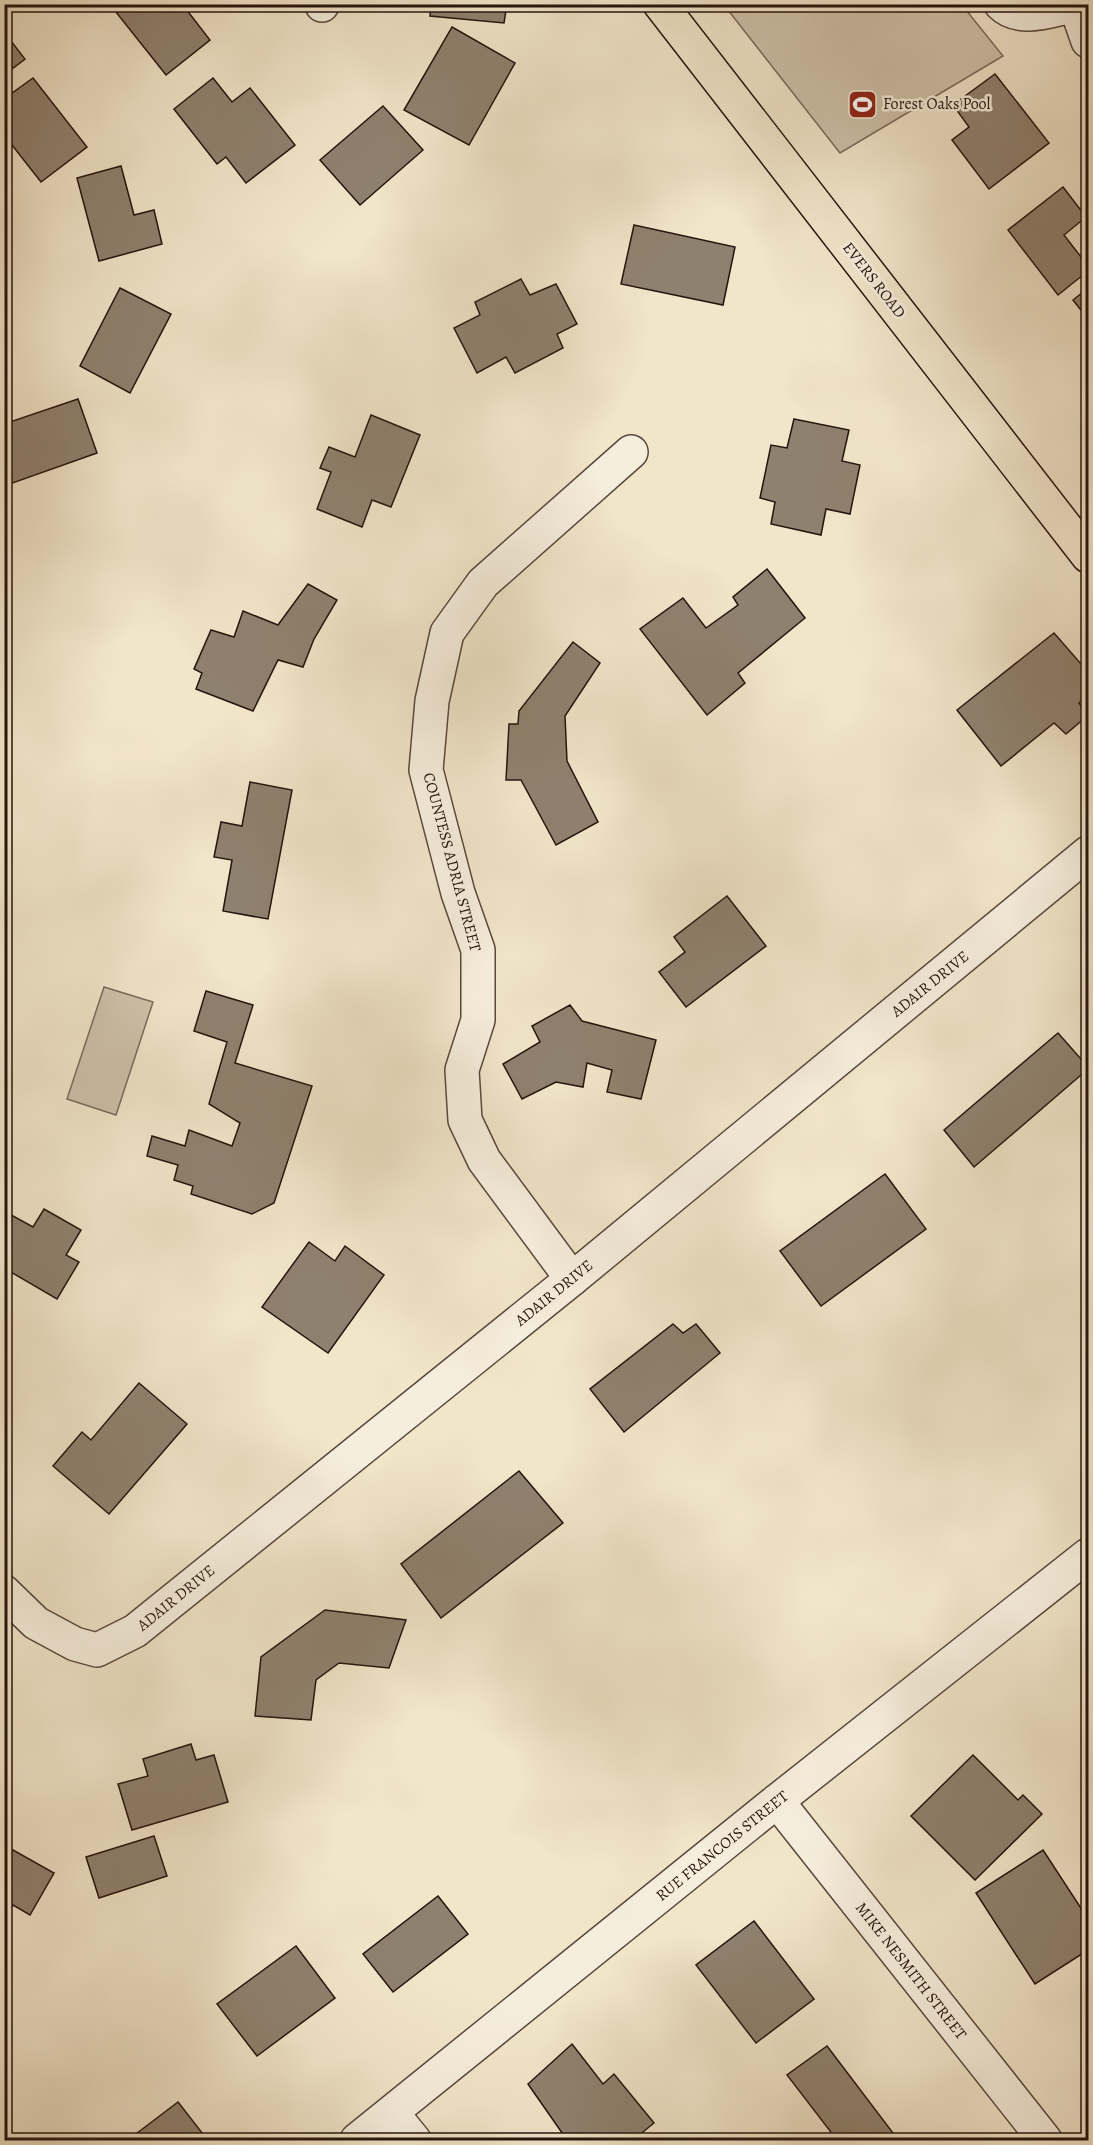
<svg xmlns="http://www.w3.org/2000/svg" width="1093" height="2145" font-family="Alegreya,serif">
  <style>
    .green { fill: #cec1aa; stroke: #7a6a5c; stroke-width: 1.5 }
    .building { fill: #8f816f; stroke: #25140d; stroke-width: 1.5 }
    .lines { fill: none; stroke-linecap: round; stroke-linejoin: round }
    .minor-casing { stroke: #58483c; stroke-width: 36 }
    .major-casing { stroke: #25140d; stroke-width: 36 }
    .minor { stroke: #f6eedd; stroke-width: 33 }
    .major { stroke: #f1e5ca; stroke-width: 33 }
    .labels { text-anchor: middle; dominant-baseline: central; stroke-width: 5; stroke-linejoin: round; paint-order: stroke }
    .poi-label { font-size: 16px; fill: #25140d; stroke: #f6eedd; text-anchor: start }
    .street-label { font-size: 16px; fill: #25140d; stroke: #f6eedd }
  </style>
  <rect width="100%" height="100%" fill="#f1e5ca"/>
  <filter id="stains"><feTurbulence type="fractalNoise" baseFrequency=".00333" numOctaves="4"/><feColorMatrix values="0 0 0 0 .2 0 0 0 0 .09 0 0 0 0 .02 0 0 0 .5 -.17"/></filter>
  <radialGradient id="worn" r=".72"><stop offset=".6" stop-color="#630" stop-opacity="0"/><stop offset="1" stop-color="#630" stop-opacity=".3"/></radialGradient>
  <g class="green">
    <path d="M724 5H962L1003 56 840 153Z"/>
    <path d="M104 987 153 1002 116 1115 67 1099Z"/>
  </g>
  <g class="building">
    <path d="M125 4H192L186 9 210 40 166 75 116 12Z"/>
    <path d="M431 4H507L504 23 430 16Z"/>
    <path d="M452 27 515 63 469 145 404 110Z"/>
    <path d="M4 32 25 59 4 75Z"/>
    <path d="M995 74 1049 143 989 189 952 140 969 127 953 105Z"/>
    <path d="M33 78 87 147 41 182 12 145 4 151V99Z"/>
    <path d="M213 78 232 102 250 88 295 145 246 183 226 157 217 164 174 109Z"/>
    <path d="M383 106 423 150 360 205 320 160Z"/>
    <path d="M121 166 134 215 154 210 162 244 99 261 77 178Z"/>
    <path d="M1063 187 1086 217 1064 235 1088 266V271L1058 295 1008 230Z"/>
    <path d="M634 225 735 247 723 305 621 284Z"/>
    <path d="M521 279 530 295 556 284 577 324 557 334 563 348 515 373 506 357 477 373 454 328 480 315 475 302Z"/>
    <path d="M120 288 171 314 130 393 80 366Z"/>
    <path d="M1088 288V319L1073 300Z"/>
    <path d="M78 399 97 453 4 486V424Z"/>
    <path d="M371 415 420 435 391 507 372 500 362 527 317 509 331 472 320 468 329 447 355 457Z"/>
    <path d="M794 419 849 430 842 461 860 465 850 514 826 509 821 535 771 524 775 502 760 498 771 445 787 448Z"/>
    <path d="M767 569 805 618 738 673 745 683 707 715 640 629 683 598 706 628 738 605 733 597Z"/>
    <path d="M308 584 337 600 314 639 303 667 278 660 253 711 196 689 202 673 194 669 211 630 234 637 243 611 278 625Z"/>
    <path d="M1054 633 1088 672V695L1079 703 1087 716 1066 734 1054 723 1001 766 957 710Z"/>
    <path d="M573 642 600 663 565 716 567 761 598 822 556 845 521 780H506L509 724H518L519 711Z"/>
    <path d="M250 782 292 790 268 919 223 911 232 860 214 857 221 822 242 826Z"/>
    <path d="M727 896 766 946 686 1007 659 972 685 952 674 937Z"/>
    <path d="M206 991 253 1005 235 1063 312 1086 274 1203 252 1214 191 1194 193 1186 174 1180 178 1165 147 1156 152 1136 185 1146 189 1130 232 1146 240 1123 209 1104 227 1042 194 1031Z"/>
    <path d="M570 1005 582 1021 656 1040 641 1099 607 1092 612 1070 587 1063 583 1087 556 1082 522 1099 503 1064 540 1042 532 1026Z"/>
    <path d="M1058 1033 1088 1067V1069L974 1167 944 1130Z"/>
    <path d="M885 1174 926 1229 821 1306 780 1251Z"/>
    <path d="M44 1209 81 1230 66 1255 79 1262 57 1299 4 1268V1211L33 1227Z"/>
    <path d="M309 1242 335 1261 345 1246 384 1275 328 1353 262 1307Z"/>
    <path d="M673 1324 683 1333 696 1324 720 1353 624 1432 590 1389Z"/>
    <path d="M139 1383 187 1424 109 1514 53 1466 82 1432 91 1440Z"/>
    <path d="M519 1471 563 1523 441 1618 401 1564Z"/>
    <path d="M325 1610 406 1620 389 1668 339 1663 316 1680 311 1720 255 1716 261 1657Z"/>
    <path d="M191 1744 196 1760 214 1755 228 1802 132 1830 118 1784 148 1776 143 1759Z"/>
    <path d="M973 1755 1018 1800 1023 1795 1042 1814 975 1880 911 1816Z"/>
    <path d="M154 1836 167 1876 99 1898 86 1857Z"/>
    <path d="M4 1845 54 1873 30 1915 13 1905 4 1918Z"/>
    <path d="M1043 1850 1088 1919V1950L1035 1984 976 1893Z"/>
    <path d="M438 1896 468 1934 393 1992 363 1954Z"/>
    <path d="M754 1921 814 1999 756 2043 696 1965Z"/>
    <path d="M296 1946 335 1998 257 2056 217 2004Z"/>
    <path d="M572 2044 603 2084 614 2074 654 2123 633 2140H567L528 2084Z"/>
    <path d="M827 2046 896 2137 891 2140H837L787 2075Z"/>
    <path d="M178 2102 203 2134 195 2140H128Z"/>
  </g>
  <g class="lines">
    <defs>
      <g id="minor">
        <path d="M322 4V5"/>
        <path d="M1001 4C1020 23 1052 10 1076 5"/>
        <path d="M1075 4 1088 41"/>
        <path d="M572 1279 484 1160 465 1120 462 1070 478 1020V950L458 893 426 770 432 701 447 633 483 583 631 452"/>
        <path d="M4 1592 36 1623 75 1644 97 1650 135 1631 572 1279 1088 853"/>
        <path d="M777 1801 1045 2140"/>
        <path d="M392 2113 414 2140"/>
        <path d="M357 2140 777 1801 1088 1555"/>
      </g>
      <path id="major" d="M660 4 1088 556"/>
    </defs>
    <use href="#minor" class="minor-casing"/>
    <use href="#major" class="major-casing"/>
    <use href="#minor" class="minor"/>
    <use href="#major" class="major"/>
  </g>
  <defs>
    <symbol id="stadium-square" viewBox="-11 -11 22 22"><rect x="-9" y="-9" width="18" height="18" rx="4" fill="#8f2418" stroke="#f6eedd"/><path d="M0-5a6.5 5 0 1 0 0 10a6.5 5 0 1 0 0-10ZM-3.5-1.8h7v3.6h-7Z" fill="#fff"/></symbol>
  </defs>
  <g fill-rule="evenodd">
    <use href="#stadium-square" x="846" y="88" width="33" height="33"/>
  </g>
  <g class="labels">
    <g class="poi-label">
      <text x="883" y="104">Forest Oaks Pool</text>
    </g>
    <g class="street-label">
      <text transform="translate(874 280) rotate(52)">EVERS ROAD</text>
      <text transform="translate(452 862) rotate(75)">COUNTESS ADRIA STREET</text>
      <text transform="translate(930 984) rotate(-39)">ADAIR DRIVE</text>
      <text transform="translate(554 1293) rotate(-39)">ADAIR DRIVE</text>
      <text transform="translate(176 1598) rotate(-39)">ADAIR DRIVE</text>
      <text transform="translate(722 1846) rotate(-39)">RUE FRANCOIS STREET</text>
      <text transform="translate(911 1971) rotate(52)">MIKE NESMITH STREET</text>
    </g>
  </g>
  <rect width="1093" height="2145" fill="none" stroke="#f1e5ca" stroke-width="24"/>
  <rect x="6" y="6" width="1081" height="2133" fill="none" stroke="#25140d" stroke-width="3"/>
  <rect x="12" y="12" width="1069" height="2121" fill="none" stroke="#25140d" stroke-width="1.5"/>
  <rect width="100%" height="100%" filter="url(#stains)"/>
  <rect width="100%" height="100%" fill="url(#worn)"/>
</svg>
